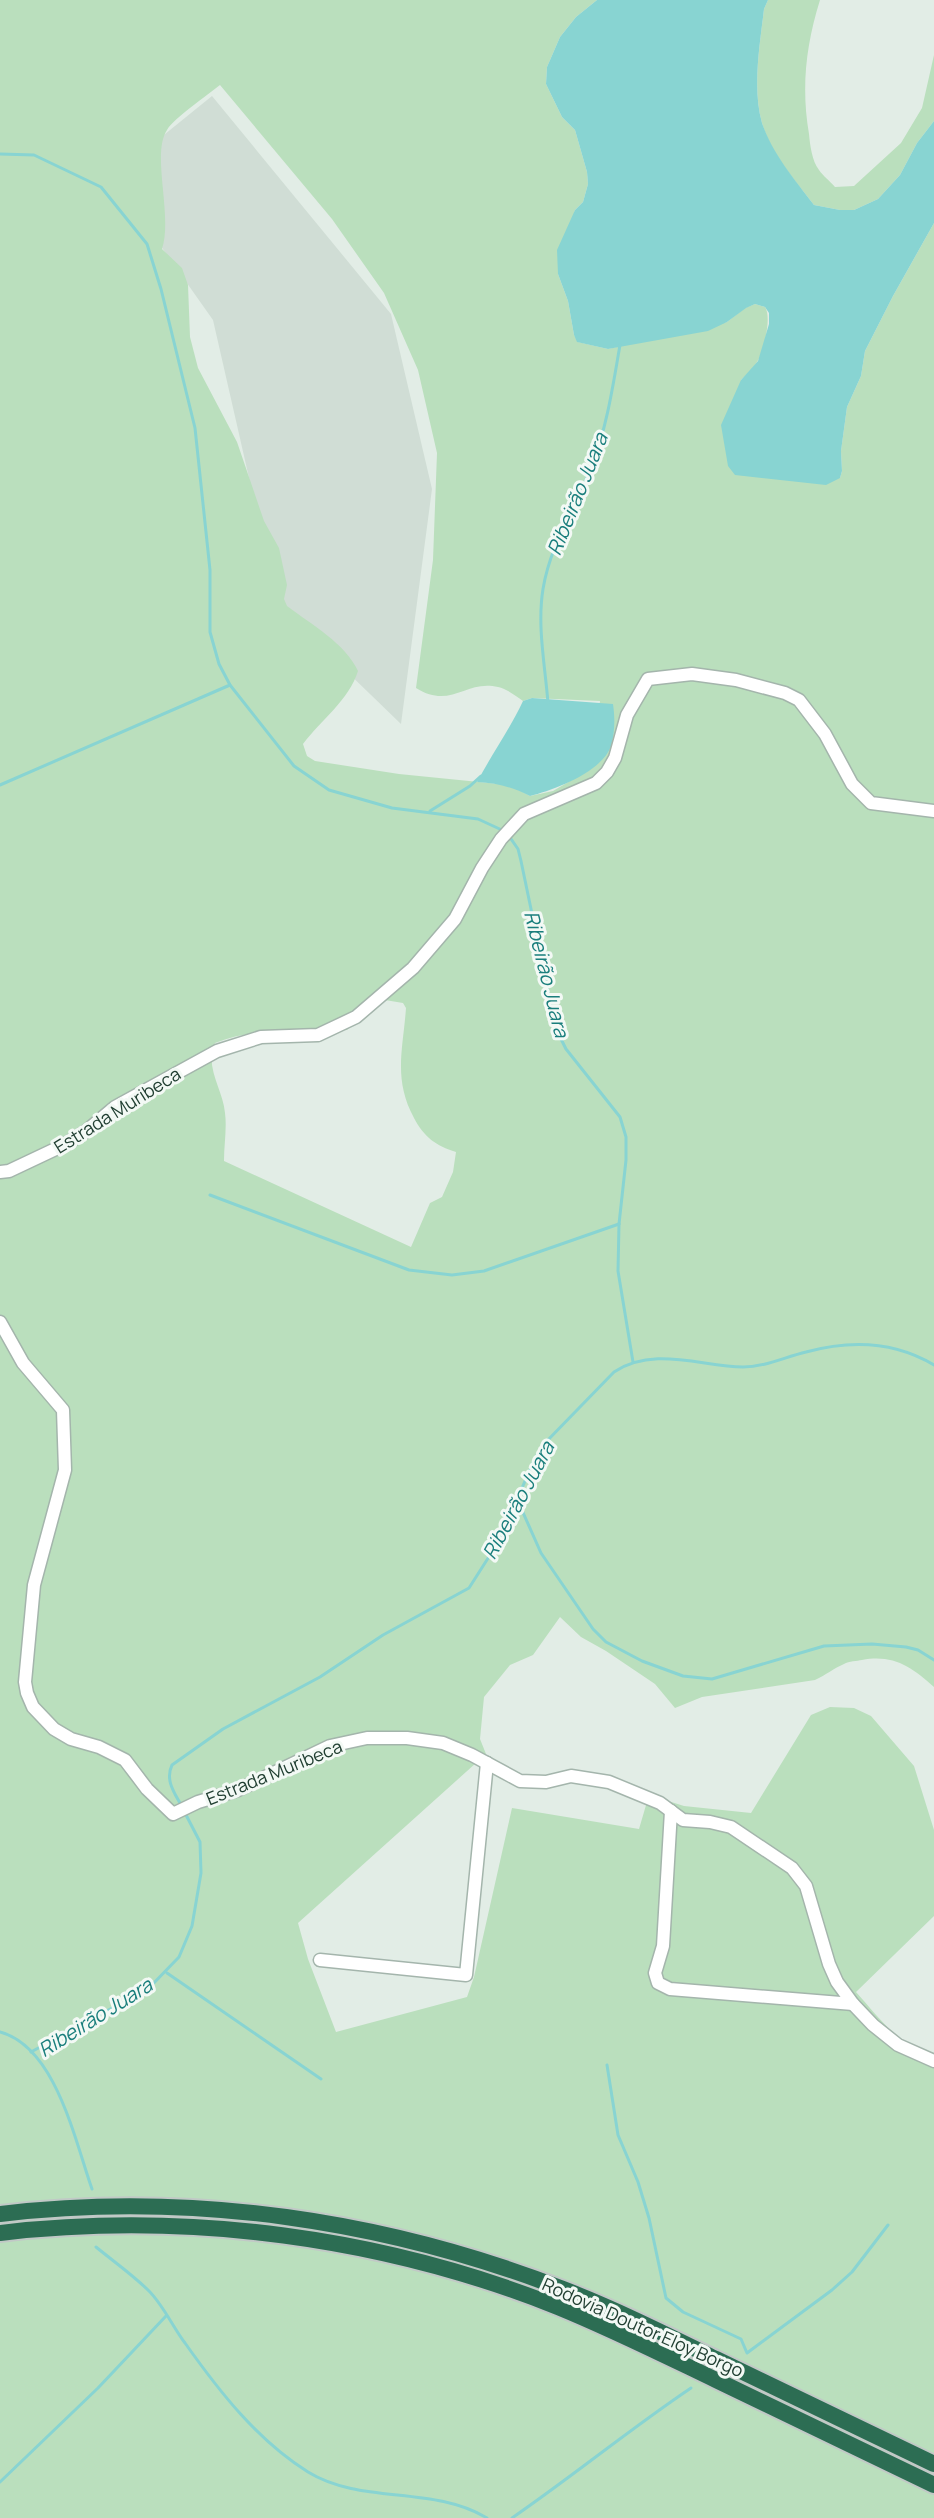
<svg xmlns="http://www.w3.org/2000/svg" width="934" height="2518" font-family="Manrope,sans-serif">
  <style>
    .built { fill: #d0ddd5 }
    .green { fill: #badfbd; fill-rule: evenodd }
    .water { fill: #88d4d2 }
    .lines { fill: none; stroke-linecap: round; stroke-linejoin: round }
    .stream { stroke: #88d4d2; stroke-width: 3 }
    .minor-casing { stroke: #a4b5ac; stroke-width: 15 }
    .highway-casing { stroke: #c1c9c6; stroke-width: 20 }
    .minor { stroke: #fff; stroke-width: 12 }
    .highway { stroke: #2c6d53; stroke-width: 16 }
    .labels { text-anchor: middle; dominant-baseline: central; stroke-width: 6; stroke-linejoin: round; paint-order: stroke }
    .street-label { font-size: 18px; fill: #213f32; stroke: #f3f9f5 }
    .water-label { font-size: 20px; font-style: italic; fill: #197e7c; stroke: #f3f9f5 }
  </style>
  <rect width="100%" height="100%" fill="#e2ede6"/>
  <path class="built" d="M212 96 391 314 432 489 401 724 278 605 213 320 112 177Z"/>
  <g class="green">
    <path d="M0 0H597L576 17 560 37 547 67 546 84 562 117 575 130 587 172 588 184 583 202 575 210 558 274 568 301 574 335 578 342 608 349 727 322 745 308 755 304 765 307C772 317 764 351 757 362 753 369 746 375 741 380L840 478 842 471 841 451 847 407 861 376 865 351 893 296 934 223V1687C912 1667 893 1654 862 1660 857 1661 849 1661 844 1664 834 1668 826 1675 815 1680L702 1697 675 1708 655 1684 606 1651 581 1637 560 1617 533 1655 510 1665 484 1697 480 1739 486 1754 298 1923 308 1959 336 2032 467 1997 474 1977 512 1808 639 1829 649 1795 684 1806 751 1813 811 1715 830 1707 854 1708 871 1716 914 1766 934 1830V1916L856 1992C878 2016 900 2049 934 2053V2518H0ZM220 85 332 219 384 293 418 370 437 453 433 560 416 688C451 710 466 679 498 687 507 689 516 696 523 701L532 698 600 701 592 768 553 791 530 796 515 788 499 784 399 774 315 761 307 756 303 744C321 720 349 700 358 671 345 643 312 625 287 606L284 599 287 585 279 548 264 521 237 442 198 368 190 337 188 285 182 268 162 249C173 215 151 154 167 130 173 119 209 94 220 85ZM385 1000 403 1003 406 1008C403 1050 393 1079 414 1118 424 1137 436 1146 456 1152L453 1172 442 1197 430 1203 411 1247 224 1161C224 1145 227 1128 225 1113 223 1089 204 1067 215 1043 256 1026 303 1033 347 1030L368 1008Z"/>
    <path d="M768 0H820C806 45 801 87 809 134 810 145 812 161 819 170 823 176 830 181 835 187L854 186 901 143 922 108 934 55V121L917 143 900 175 878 199 854 210H840L814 205C795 180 771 154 762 123 752 88 760 44 764 9Z"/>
  </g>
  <g class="water">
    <path d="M597 0H768L764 9C760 44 752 88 762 123 772 153 795 180 814 205L840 210H854L878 199 900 175 917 143 934 121V223L893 296 865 351 861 376 847 407 841 451 842 471 840 478 826 485 735 475 728 466 721 425 741 380 758 361 769 324V313L765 307 755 304 746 308 727 322 708 331 608 349 577 342 574 335 568 301 558 274 557 250 575 210 583 202 588 184 587 172 575 130 562 117 546 84 547 67 560 37 576 17Z"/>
    <path d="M532 698 613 704C615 717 615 733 611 746 602 772 554 790 530 796 512 787 497 783 477 782 492 754 510 729 523 701Z"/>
  </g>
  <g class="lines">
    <g class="stream">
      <path d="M0 154 34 155 101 187 147 244 161 289 195 428 210 570V632L219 664 230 685 294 766 329 790 392 808 478 819 504 831"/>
      <path d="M548 703C545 665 537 626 543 589 550 545 576 506 592 465 607 427 613 385 620 345"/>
      <path d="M0 785 230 685"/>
      <path d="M430 811 470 786 481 776"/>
      <path d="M509 836 518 849 521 861 556 1029 566 1049 620 1117 626 1137V1160L619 1224 618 1271 633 1362"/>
      <path d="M210 1195 409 1270 452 1275 484 1271 619 1224"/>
      <path d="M517 1499 541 1553 593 1629 606 1642 642 1661 683 1676 712 1679 824 1646 872 1644 906 1647 918 1650 934 1660"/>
      <path d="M181 1805C174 1792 165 1780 172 1765L223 1729 320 1677 383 1635 469 1588 499 1541 535 1458 544 1444 614 1372C653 1346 700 1366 743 1367 765 1367 785 1357 806 1352 850 1340 894 1341 934 1365"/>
      <path d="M167 1973 321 2079"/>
      <path d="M0 2032C56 2047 75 2141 92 2189"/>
      <path d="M31 2052 149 1988 179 1957 192 1926 201 1873 200 1842 184 1811"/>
      <path d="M607 2065 618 2135 638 2182 649 2218 666 2298 683 2312 741 2339 747 2353 832 2290 852 2272 888 2225"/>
      <path d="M96 2247C113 2261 133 2275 149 2291 163 2305 173 2327 185 2343 219 2391 257 2440 308 2472 362 2505 432 2485 487 2518"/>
      <path d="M0 2482 98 2388 166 2316"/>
      <path d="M512 2518C573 2476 630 2429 691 2388"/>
    </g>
    <defs>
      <g id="minor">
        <path d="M0 1172 9 1171 64 1145 85 1132 115 1107 217 1051 261 1037 318 1035 356 1017 413 968 455 919 482 868 501 839 524 814 596 783 607 772 615 758 627 715 648 679 692 674 736 680 785 693 799 700 825 734 852 784 871 803 934 811"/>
        <path d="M0 1322 23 1363 63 1410 65 1470 34 1585 25 1682 27 1693 33 1707 54 1729 71 1739 99 1747 125 1760 147 1789 173 1814 198 1802 238 1790 330 1746 367 1738H407L443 1743 472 1755 520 1781 546 1782 571 1776 609 1782 660 1803 683 1820 710 1822 731 1827 792 1868 806 1886 829 1964 837 1982 853 2004 873 2025 898 2045 934 2061"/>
        <path d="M671 1811 663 1946 655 1973 658 1983 670 1989 853 2004"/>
        <path d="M320 1960 466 1975 487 1763"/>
      </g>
      <g id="highway">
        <path d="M0 2214C190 2191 385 2220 563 2289 615 2309 665 2334 716 2359 788 2394 861 2429 934 2464"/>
        <path d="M0 2233C188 2211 383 2237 558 2307 612 2329 664 2355 716 2380 788 2415 861 2450 934 2485"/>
      </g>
    </defs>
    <use href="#minor" class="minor-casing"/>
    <use href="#highway" class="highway-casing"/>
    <use href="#minor" class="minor"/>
    <use href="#highway" class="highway"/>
  </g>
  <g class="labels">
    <g class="street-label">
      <text transform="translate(117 1110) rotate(-32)">Estrada Muribeca</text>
      <text transform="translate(274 1772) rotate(-22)">Estrada Muribeca</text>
      <text transform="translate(643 2327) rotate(24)">Rodovia Doutor Eloy Borgo</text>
    </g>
    <g class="water-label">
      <text transform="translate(577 494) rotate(-68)">Ribeirão Juara</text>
      <text transform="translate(547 974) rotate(76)">Ribeirão Juara</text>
      <text transform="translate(518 1500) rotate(-62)">Ribeirão Juara</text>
      <text transform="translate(95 2017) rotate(-32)">Ribeirão Juara</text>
    </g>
  </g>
</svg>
